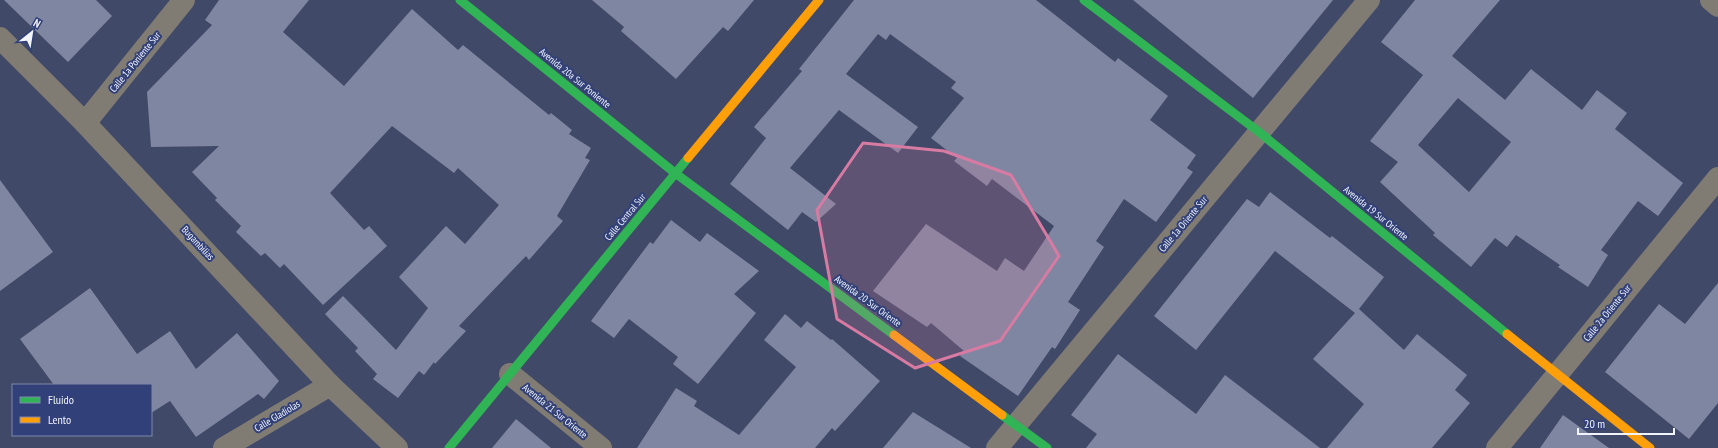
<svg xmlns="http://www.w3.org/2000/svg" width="1718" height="448" font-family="'PT Sans Narrow',sans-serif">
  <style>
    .building { fill: #7f86a1; fill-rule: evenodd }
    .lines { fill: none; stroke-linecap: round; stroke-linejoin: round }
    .street { stroke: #807c74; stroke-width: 22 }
    .fast { stroke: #30b455; stroke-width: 9 }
    .slow { stroke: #ff9f0a; stroke-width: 9 }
    .marked { fill: #d87ba3; fill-opacity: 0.2; stroke: #d87ba3; stroke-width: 3; stroke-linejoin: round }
    .labels { text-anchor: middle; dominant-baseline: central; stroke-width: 4; stroke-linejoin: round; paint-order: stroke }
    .street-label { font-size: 10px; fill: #f2f4fb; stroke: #314078 }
  </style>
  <rect width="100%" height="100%" fill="#414968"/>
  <g class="building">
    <path d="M4 0H96L112 16 68 62Z"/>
    <path d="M219 0H309L283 32 344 86 412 9 458 50 463 45 549 115 551 113 572 130 569 134 591 148 585 158 590 160 557 216 563 221 529 260 526 256 459 326 466 331 435 364 434 362 424 375 419 371 398 398 373 379 377 374 355 351 358 348 325 314 343 296 396 350 428 308 399 277 446 226 465 244 499 205 458 168 454 173 392 126 330 193 364 230 369 226 387 246 323 305 284 264 280 268 265 253 261 256 236 232 241 226 215 200 217 198 192 172 219 146 151 147 147 92 212 25 205 20Z"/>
    <path d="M592 0H754L728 31 723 27 676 79 621 31 624 27Z"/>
    <path d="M854 0H1036L1115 62 1118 58 1168 96 1150 120 1196 155 1187 168 1193 172 1156 222 1124 199 1096 241 1104 247 1068 302 1080 310 1055 349 1052 347 1018 396 960 356 964 351 931 323 927 327 873 291 926 224 997 271 1005 258 1024 271 1054 226 992 179 987 186 954 161 957 158 931 138 964 98 951 88 956 82 890 34 886 40 878 34 846 74 918 127 898 153 839 110 790 168 836 204 816 222 802 212 788 230 730 184 766 138 754 127 802 71 799 69Z"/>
    <path d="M1133 0H1333L1253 98Z"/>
    <path d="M1415 0H1500L1452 56 1505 100 1531 69 1582 110 1597 90 1627 113 1615 129 1683 183 1658 216 1638 201 1601 250 1608 255 1588 287 1558 267 1560 265 1516 235 1507 247 1495 238 1471 267 1433 235 1435 233 1380 182 1398 162 1370 141 1423 75 1381 42ZM1458 98 1511 142 1469 192 1418 145Z"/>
    <path d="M0 180 53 252 0 291Z"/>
    <path d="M1270 192 1330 238 1332 236 1384 277 1359 309 1404 350 1417 334 1467 375 1455 390 1470 403 1432 448H1327L1364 404 1313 359 1355 313 1275 251 1196 350 1154 316 1247 199 1259 207Z"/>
    <path d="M671 220 700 242 707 233 759 271 734 294 756 313 698 384 673 364 678 357 629 319 614 338 591 321 650 242 653 244Z"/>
    <path d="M1718 283V403L1689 439 1605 372 1659 304 1685 324Z"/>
    <path d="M90 288 137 354 170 331 196 369 237 333 279 381 264 399 258 394 196 437 170 401 151 413V385H54L20 339Z"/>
    <path d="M785 314 801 328 807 321 831 340 832 339 880 381 835 431 832 428 815 448H637L676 388 697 401 694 406 739 435 796 367 764 340Z"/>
    <path d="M1118 354 1196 414 1225 375 1320 448H1086L1097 434 1071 415Z"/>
    <path d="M913 412 971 448H883Z"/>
    <path d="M1563 415 1609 448H1540Z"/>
    <path d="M516 419 551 448H492Z"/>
  </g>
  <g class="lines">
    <g class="street">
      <path d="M1711 0 1718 6"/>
      <path d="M0 38 85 123 330 385 397 448"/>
      <path d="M85 123 184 0"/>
      <path d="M510 374 601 448"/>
      <path d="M224 448 330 385"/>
      <path d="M997 448 1369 0"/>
      <path d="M1497 448 1718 178"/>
    </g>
    <g class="fast">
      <path d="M460 0 675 173 894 335"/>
      <path d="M1084 0 1259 132 1507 334"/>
      <path d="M1002 415 1047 448"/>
      <path d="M449 448 688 158"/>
    </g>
    <g class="slow">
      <path d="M688 158 819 0"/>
      <path d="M1507 334 1650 448"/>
      <path d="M894 335 1002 415"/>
    </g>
  </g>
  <path class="marked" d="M863 143 944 151 1011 175 1059 256 1000 341 915 368 837 319 817 210Z"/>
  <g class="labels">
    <g class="street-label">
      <text transform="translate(135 62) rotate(-51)">Calle 1a Poniente Sur</text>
      <text transform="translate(575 78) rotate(39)">Avenida 20a Sur Poniente</text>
      <text transform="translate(1376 213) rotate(39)">Avenida 19 Sur Oriente</text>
      <text transform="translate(625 217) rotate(-50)">Calle Central Sur</text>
      <text transform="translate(1183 224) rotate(-50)">Calle 1a Oriente Sur</text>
      <text transform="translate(198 243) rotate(47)">Bugambilias</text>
      <text transform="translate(868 301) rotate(36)">Avenida 20 Sur Oriente</text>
      <text transform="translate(1607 313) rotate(-51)">Calle 2a Oriente Sur</text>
      <text transform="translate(555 411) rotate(39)">Avenida 21 Sur Oriente</text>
      <text transform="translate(277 416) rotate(-31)">Calle Gladiolas</text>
    </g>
  </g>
  <rect x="12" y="384" width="140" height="52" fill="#314078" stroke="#7e88ac"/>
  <rect x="20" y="397" width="20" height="6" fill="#30b455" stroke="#7e88ac"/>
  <text x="48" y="404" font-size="12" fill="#f2f4fb">Fluido</text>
  <rect x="20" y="417" width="20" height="6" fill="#ff9f0a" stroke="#7e88ac"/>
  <text x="48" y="424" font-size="12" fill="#f2f4fb">Lento</text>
  <g transform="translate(32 32) rotate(30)" stroke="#314078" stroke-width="3" paint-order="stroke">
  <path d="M0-3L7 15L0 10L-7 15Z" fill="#f2f4fb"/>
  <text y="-6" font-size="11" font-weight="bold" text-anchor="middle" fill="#f2f4fb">N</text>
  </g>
  <path d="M1578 428v6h96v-6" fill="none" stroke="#f2f4fb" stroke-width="2"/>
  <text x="1584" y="428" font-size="12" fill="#f2f4fb" stroke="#314078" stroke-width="3" paint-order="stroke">20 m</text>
</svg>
